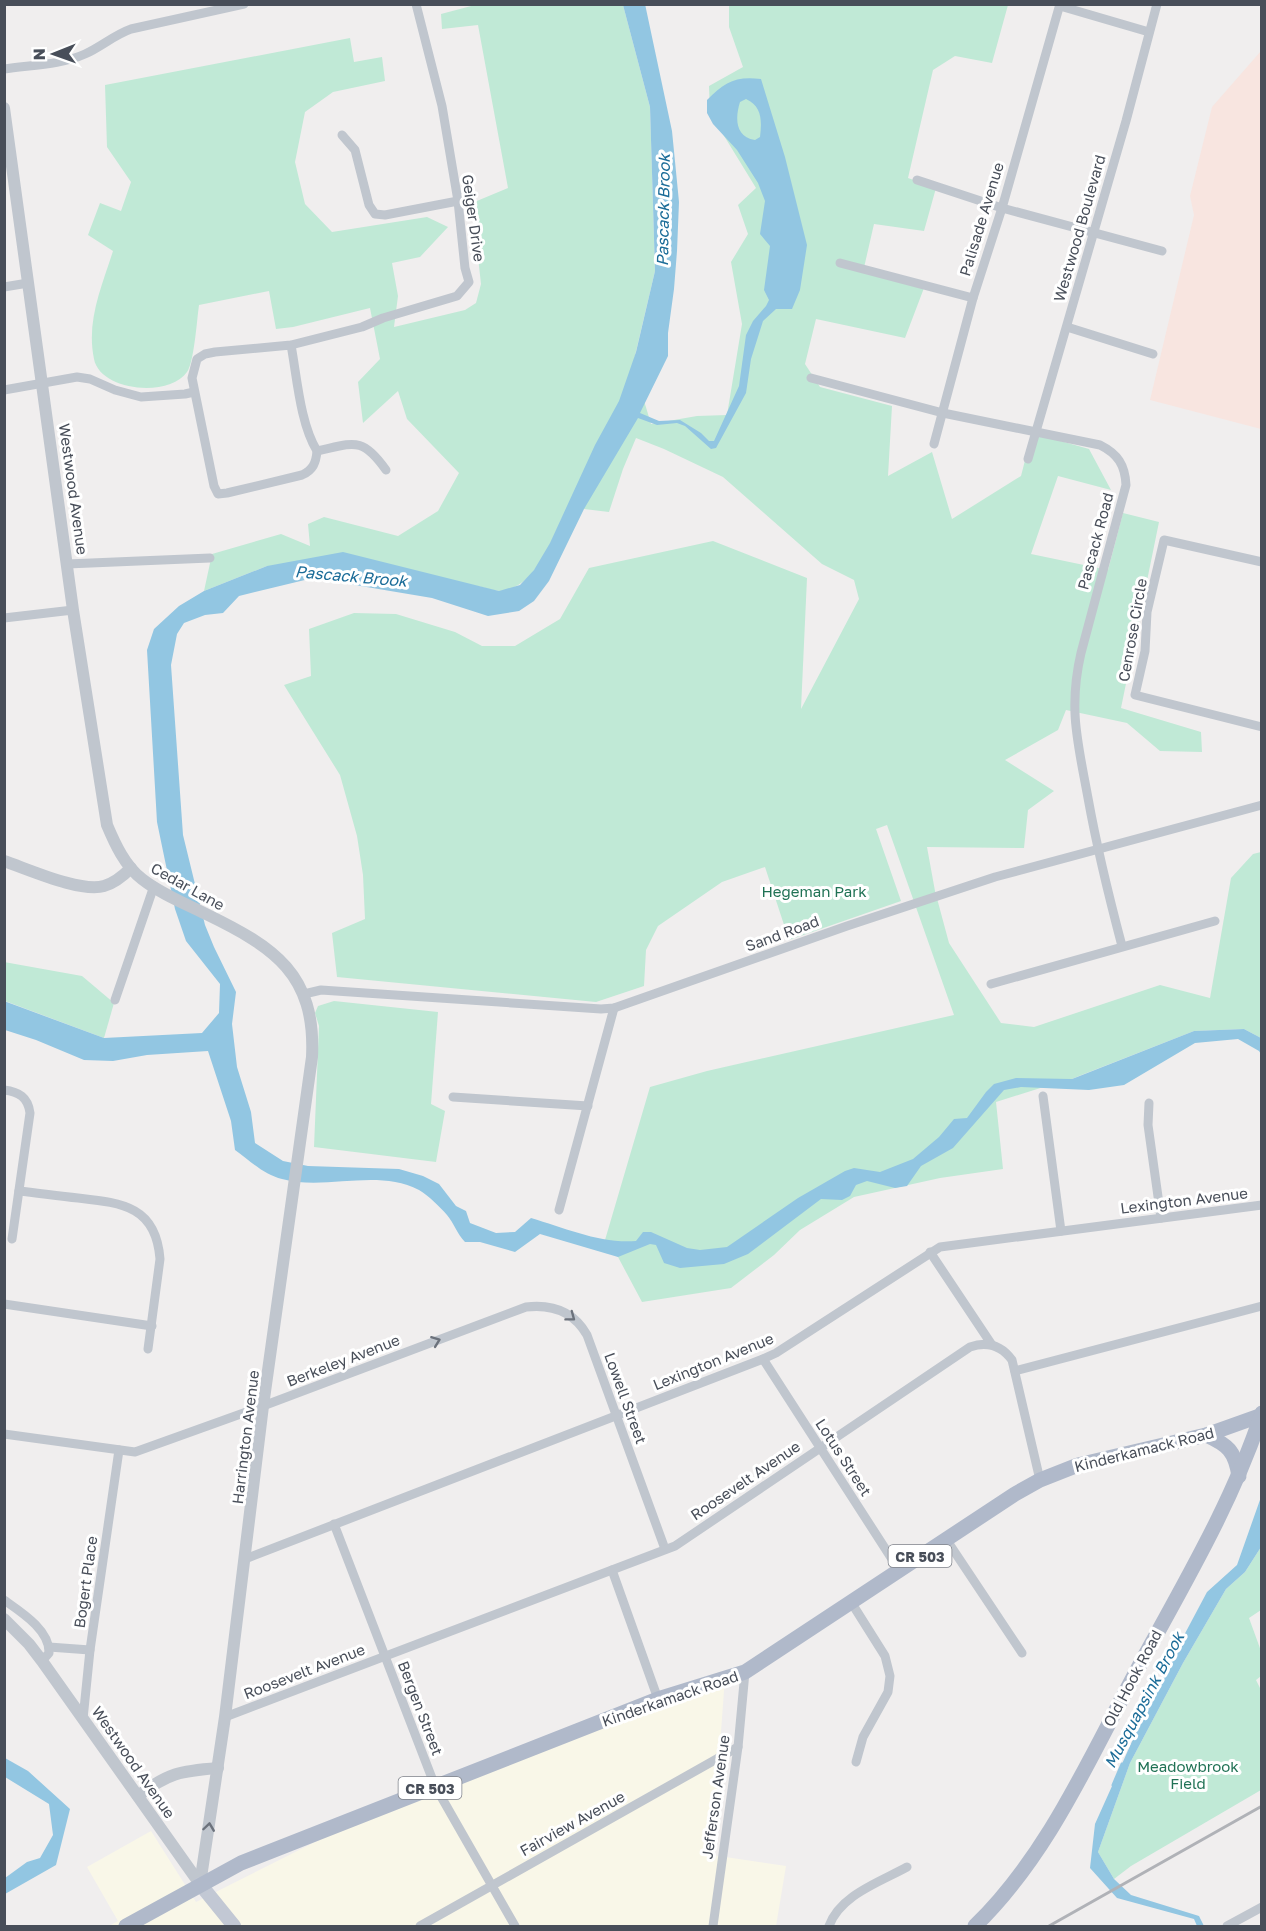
<svg xmlns="http://www.w3.org/2000/svg" width="1266" height="1931" font-family="'Golos Text',sans-serif">
  <style>
    .commercial { fill: #f9f7e8 }
    .medical { fill: #f8e5e0 }
    .green { fill: #c0e9d6 }
    .water { fill: #92c6e2; fill-rule: evenodd }
    .lines { fill: none; stroke-linecap: round; stroke-linejoin: round }
    .stream { stroke: #92c6e2; stroke-width: 3 }
    .minor { stroke: #c0c6ce; stroke-width: 9 }
    .tertiary { stroke: #c0c6ce; stroke-width: 12 }
    .secondary { stroke: #c2c8d4; stroke-width: 14 }
    .primary { stroke: #b0b9ca; stroke-width: 15 }
    .rail { stroke: #b0b2b7; stroke-width: 3 }
    .oneway { stroke: #6c727c }
    .labels { text-anchor: middle; dominant-baseline: central; stroke-width: 6; stroke-linejoin: round; paint-order: stroke }
    .shield { fill: #fff; stroke: #7f838b; stroke-width: 1.5 }
    .shield-label { font-size: 14px; font-weight: bold; fill: #484e59 }
    .street-label { font-size: 15px; fill: #484e59; stroke: #fff }
    .park-label { font-size: 15px; fill: #207255; stroke: #fff }
    .water-label { font-size: 16px; font-style: italic; fill: #1b6c98; stroke: #fff }
  </style>
  <rect width="100%" height="100%" fill="#f0eeee"/>
  <path class="commercial" d="M725 1677 712 1855 786 1866 776 1926H109L118 1921 87 1867 151 1831 196 1902 337 1831Z"/>
  <path class="medical" d="M1261 51V429L1150 400 1194 215 1190 196 1212 107Z"/>
  <g class="green">
    <path d="M475 5H623L650 107 655 271 633 364 651 424 697 416 727 415 742 324 731 262 748 234 738 205 756 188 710 113 709 86 743 67 729 27V5H1008L992 63 955 56 933 70 908 178 936 188 924 231 874 224 863 272 924 288 905 338 816 319 805 364 820 387 892 406 888 476 932 452 952 519 1021 476 1032 433 1089 449 1111 490 1058 476 1031 554 1108 570 1123 513 1159 522 1121 708 1201 732 1202 752 1160 751 1127 723 1066 710 1058 730 1005 760 1054 791 1028 810 1024 848 927 847 935 891 949 943 1001 1023 1034 1027 1160 985 1210 998 1231 878 1253 854 1261 852V1038L1244 1029 1194 1031 1079 1076 1072 1079H1044L1053 1084 996 1102 1003 1169 940 1178 854 1197 800 1230 774 1255 731 1288 642 1302 618 1257 605 1240 650 1087 707 1071 954 1015 887 825 876 829 901 901 789 940 765 867 722 882 658 926 646 950 644 986 596 1002 337 977 332 933 365 919 363 875 357 836 340 775 284 685 311 676 309 629 354 613 396 614 455 632 482 646H515L560 619 589 568 713 541 807 578 801 709 859 599 854 580 822 564 723 477 664 449 636 438 623 469 609 512 584 509 563 516C550 543 535 588 500 591 493 591 484 587 477 586L267 566 204 591 212 554 281 534 310 546 308 524 324 517 398 536 438 511 459 473 407 419 398 391 363 423 358 382 380 359 370 308 293 327 276 329 269 291 199 305C197 319 194 363 187 372 169 398 100 391 94 359 86 321 102 286 113 251L88 235 100 203 121 211 131 182 107 147 105 85 350 38 354 62 382 57 385 81 333 92 305 112 295 162 305 204 332 232 427 217 448 227 420 257 392 263 398 296 394 327 465 310 476 303 481 284 472 203 508 188 478 25 442 29 441 14Z"/>
    <path d="M4 962 82 976 114 1003 104 1038 5 1001Z"/>
    <path d="M334 1001 438 1012 431 1104 445 1111 436 1162 314 1147 319 1026 315 1013 318 1006Z"/>
    <path d="M1261 1547V1610L1249 1618 1261 1651V1676L1256 1680 1262 1692 1261 1790 1131 1866 1114 1879 1098 1852 1130 1763 1183 1663 1226 1589 1245 1572Z"/>
  </g>
  <g class="water">
    <path d="M645 4 672 131 679 202 677 251 674 289 668 333V356L640 413 659 421 680 420 701 433 709 441H714L739 386 746 335 753 321 766 306 769 300 764 290 770 246 760 234 765 201 758 183 737 150 713 124 707 113V100C725 82 735 76 761 79L785 157 807 245 800 290 792 309H776L763 321 751 359 746 393 716 448 711 449 685 426 677 423 657 425 638 418 584 509 549 581 534 601 519 611 488 616 432 598 313 578 239 596 223 613 205 615 184 623 177 634 171 665 183 835 205 925 214 947 236 992 232 1024 237 1067 251 1112 255 1143 283 1161 308 1166 399 1169 423 1176 439 1184 456 1206 466 1211 470 1223 496 1233 515 1232 531 1218C565 1228 601 1244 636 1241L643 1232H651L687 1248 700 1250 727 1247 798 1198 845 1171 854 1168 880 1172 913 1159 939 1137 954 1119 967 1118 986 1092 994 1084 1016 1078 1072 1079 1194 1031 1244 1029 1261 1038 1262 1056 1259 1051 1238 1039 1195 1043 1124 1085 1089 1090 1021 1087 1004 1090 953 1148 921 1166 907 1186 895 1188 867 1181 856 1185 850 1196 842 1200 821 1199 748 1254 724 1264 680 1268 664 1263 656 1245 650 1244 618 1257 540 1234 515 1252 480 1242H465C457 1234 454 1223 447 1215 440 1207 428 1195 419 1190 376 1168 326 1191 282 1179 264 1175 249 1160 235 1150L231 1121 208 1051 147 1055 113 1061 84 1060 36 1040 5 1030 4 1001 104 1038 202 1033 219 1013 220 984 186 941 175 909 157 822 147 650 154 629 179 606 204 591 267 566 343 552 499 591 520 585 534 570 550 543 595 445 619 401 636 352 655 271 650 107 623 5ZM746 99C762 106 762 121 760 137L755 140C735 137 735 118 740 102Z"/>
    <path d="M1261 1497V1547L1245 1572 1226 1589 1183 1663 1130 1763 1098 1852 1114 1879 1131 1895 1199 1916 1204 1926H1197L1194 1919 1117 1898 1090 1868 1095 1824 1156 1688 1207 1592 1237 1565Z"/>
    <path d="M5 1758 28 1771 70 1809 56 1865 5 1894V1878L27 1862 40 1858 53 1835 49 1804 5 1777Z"/>
  </g>
  <g class="lines">
    <path class="stream" d="M1113 1785 1122 1764"/>
    <g class="minor">
      <path d="M1060 6 1149 32"/>
      <path d="M4 69C30 65 61 65 85 54 101 47 114 35 131 29L244 4"/>
      <path d="M342 135 355 150 369 205 375 214 385 215 458 201"/>
      <path d="M917 180 1002 208 1162 251"/>
      <path d="M840 263 973 298"/>
      <path d="M4 287 28 283"/>
      <path d="M1067 327 1153 354"/>
      <path d="M291 345C297 377 300 423 317 451 316 463 313 470 302 475L227 493 218 494 214 486 192 378 197 359 205 354 215 352 291 345 362 327 383 318 457 296 469 282 465 268 458 201 442 106 416 4"/>
      <path d="M811 378 943 413 1100 445C1118 454 1125 465 1126 485L1081 653C1068 709 1078 743 1088 798 1097 848 1109 897 1122 946"/>
      <path d="M4 390 77 377 90 379 115 390 141 397 185 394 194 392"/>
      <path d="M934 444 973 298 1002 208 1060 4"/>
      <path d="M317 451C354 443 362 436 386 470"/>
      <path d="M1028 459 1126 121 1157 4"/>
      <path d="M1262 562 1164 540 1147 612 1145 651 1135 695 1262 727"/>
      <path d="M67 564 210 558"/>
      <path d="M4 618 73 610"/>
      <path d="M991 984 1215 921"/>
      <path d="M304 994 321 990 601 1009 614 1008 847 926 995 877 1262 805"/>
      <path d="M115 1000 154 886"/>
      <path d="M4 1090C19 1092 28 1097 30 1113L12 1239"/>
      <path d="M1043 1096 1061 1231"/>
      <path d="M453 1097 588 1106"/>
      <path d="M1149 1103 1148 1125 1161 1218"/>
      <path d="M19 1191C38 1193 58 1196 78 1198 122 1203 156 1206 160 1259L148 1349"/>
      <path d="M559 1210 614 1008"/>
      <path d="M930 1252 992 1345"/>
      <path d="M4 1304 152 1326"/>
      <path d="M763 1359 899 1570"/>
      <path d="M1015 1371 1262 1306"/>
      <path d="M4 1434 135 1452 263 1406 526 1307C552 1304 574 1312 587 1335L665 1549"/>
      <path d="M334 1524 435 1786 515 1926"/>
      <path d="M946 1539 1022 1653"/>
      <path d="M245 1559 763 1359 776 1353 940 1247 1262 1205"/>
      <path d="M612 1570 658 1699"/>
      <path d="M4 1600C21 1612 50 1630 49 1653L42 1661"/>
      <path d="M851 1602 885 1656 890 1676 888 1692 863 1737 856 1762"/>
      <path d="M49 1647 90 1650"/>
      <path d="M225 1717 675 1546 970 1347C987 1341 1001 1345 1012 1360L1040 1480"/>
      <path d="M83 1719 90 1650 119 1450"/>
      <path d="M420 1926 738 1747"/>
      <path d="M713 1926 738 1747 745 1672"/>
      <path d="M829 1926C840 1895 880 1882 907 1867"/>
      <path d="M1227 1926 1262 1907"/>
    </g>
    <g class="tertiary">
      <path d="M4 108 73 610 107 825C115 844 125 866 142 879 161 894 184 903 206 914 274 947 316 974 312 1057L263 1406 225 1717 200 1884"/>
      <path d="M4 861C28 869 81 893 104 886 115 883 123 876 131 868"/>
      <path d="M4 1619 29 1644 42 1661 200 1884"/>
      <path d="M138 1796C168 1773 180 1771 218 1768"/>
    </g>
    <path class="secondary" d="M200 1884 234 1926"/>
    <g class="primary">
      <path d="M1206 1435C1228 1445 1235 1451 1239 1476"/>
      <path d="M126 1926 241 1863 658 1699 745 1672 1015 1494 1040 1480 1078 1465 1206 1435 1262 1415"/>
      <path d="M975 1926C1048 1855 1089 1759 1137 1670 1182 1587 1232 1504 1262 1413"/>
    </g>
    <path class="rail" d="M1049 1926 1262 1806"/>
  </g>
  <defs><path id="oneway-chevron" d="M-2-3.5L2.5 0L-2 3.5" fill="none" stroke-width="1.6" stroke-linecap="round" stroke-linejoin="round" transform="scale(1.5)"/></defs>
  <g class="oneway">
    <use href="#oneway-chevron" transform="translate(571 1317) rotate(37)"/>
    <use href="#oneway-chevron" transform="translate(436 1341) rotate(-21)"/>
    <use href="#oneway-chevron" transform="translate(209 1827) rotate(-82)"/>
  </g>
  <g class="labels">
    <g class="shield">
      <rect x="888.5" y="1545" width="63" height="22" rx="4.5"/>
      <rect x="398.5" y="1777" width="63" height="22" rx="4.5"/>
    </g>
    <g class="shield-label">
      <text x="920" y="1556">CR 503</text>
      <text x="430" y="1788">CR 503</text>
    </g>
    <g class="street-label">
      <text transform="translate(474 218) rotate(82)">Geiger Drive</text>
      <text transform="translate(981 219) rotate(-73)">Palisade Avenue</text>
      <text transform="translate(1079 228) rotate(-74)">Westwood Boulevard</text>
      <text transform="translate(74 489) rotate(82)">Westwood Avenue</text>
      <text transform="translate(1095 541) rotate(-75)">Pascack Road</text>
      <text transform="translate(1132 630) rotate(-80)">Cenrose Circle</text>
      <text transform="translate(188 886) rotate(29)">Cedar Lane</text>
      <text transform="translate(782 933) rotate(-20)">Sand Road</text>
      <text transform="translate(1184 1200) rotate(-7)">Lexington Avenue</text>
      <text transform="translate(343 1360) rotate(-21)">Berkeley Avenue</text>
      <text transform="translate(713 1361) rotate(-22)">Lexington Avenue</text>
      <text transform="translate(626 1398) rotate(70)">Lowell Street</text>
      <text transform="translate(245 1437) rotate(-83)">Harrington Avenue</text>
      <text transform="translate(1144 1449) rotate(-14)">Kinderkamack Road</text>
      <text transform="translate(844 1457) rotate(57)">Lotus Street</text>
      <text transform="translate(745 1480) rotate(-34)">Roosevelt Avenue</text>
      <text transform="translate(85 1582) rotate(-82)">Bogert Place</text>
      <text transform="translate(304 1671) rotate(-21)">Roosevelt Avenue</text>
      <text transform="translate(1132 1678) rotate(-62)">Old Hook Road</text>
      <text transform="translate(670 1698) rotate(-19)">Kinderkamack Road</text>
      <text transform="translate(421 1708) rotate(69)">Bergen Street</text>
      <text transform="translate(134 1762) rotate(55)">Westwood Avenue</text>
      <text transform="translate(715 1797) rotate(-82)">Jefferson Avenue</text>
      <text transform="translate(572 1823) rotate(-29)">Fairview Avenue</text>
    </g>
    <g class="park-label">
      <text x="814" y="891">Hegeman Park</text>
      <text x="1188" y="1766">Meadowbrook<tspan x="1188" dy="17">Field</tspan></text>
    </g>
    <g class="water-label">
      <text transform="translate(663 210) rotate(-89)">Pascack Brook</text>
      <text transform="translate(351 576) rotate(5)">Pascack Brook</text>
      <text transform="translate(1144 1700) rotate(-62)">Musquapsink Brook</text>
    </g>
  </g>
  <rect width="1266" height="1931" fill="none" stroke="#484e59" stroke-width="12"/>
  <g transform="translate(54 54) rotate(269)" stroke="#ffffff" stroke-width="4.5" paint-order="stroke">
  <path d="M0-4.5L10 22L0 15L-10 22Z" fill="#484e59"/>
  <text y="-9" font-size="16" font-weight="bold" text-anchor="middle" fill="#484e59">N</text>
  </g>
</svg>
